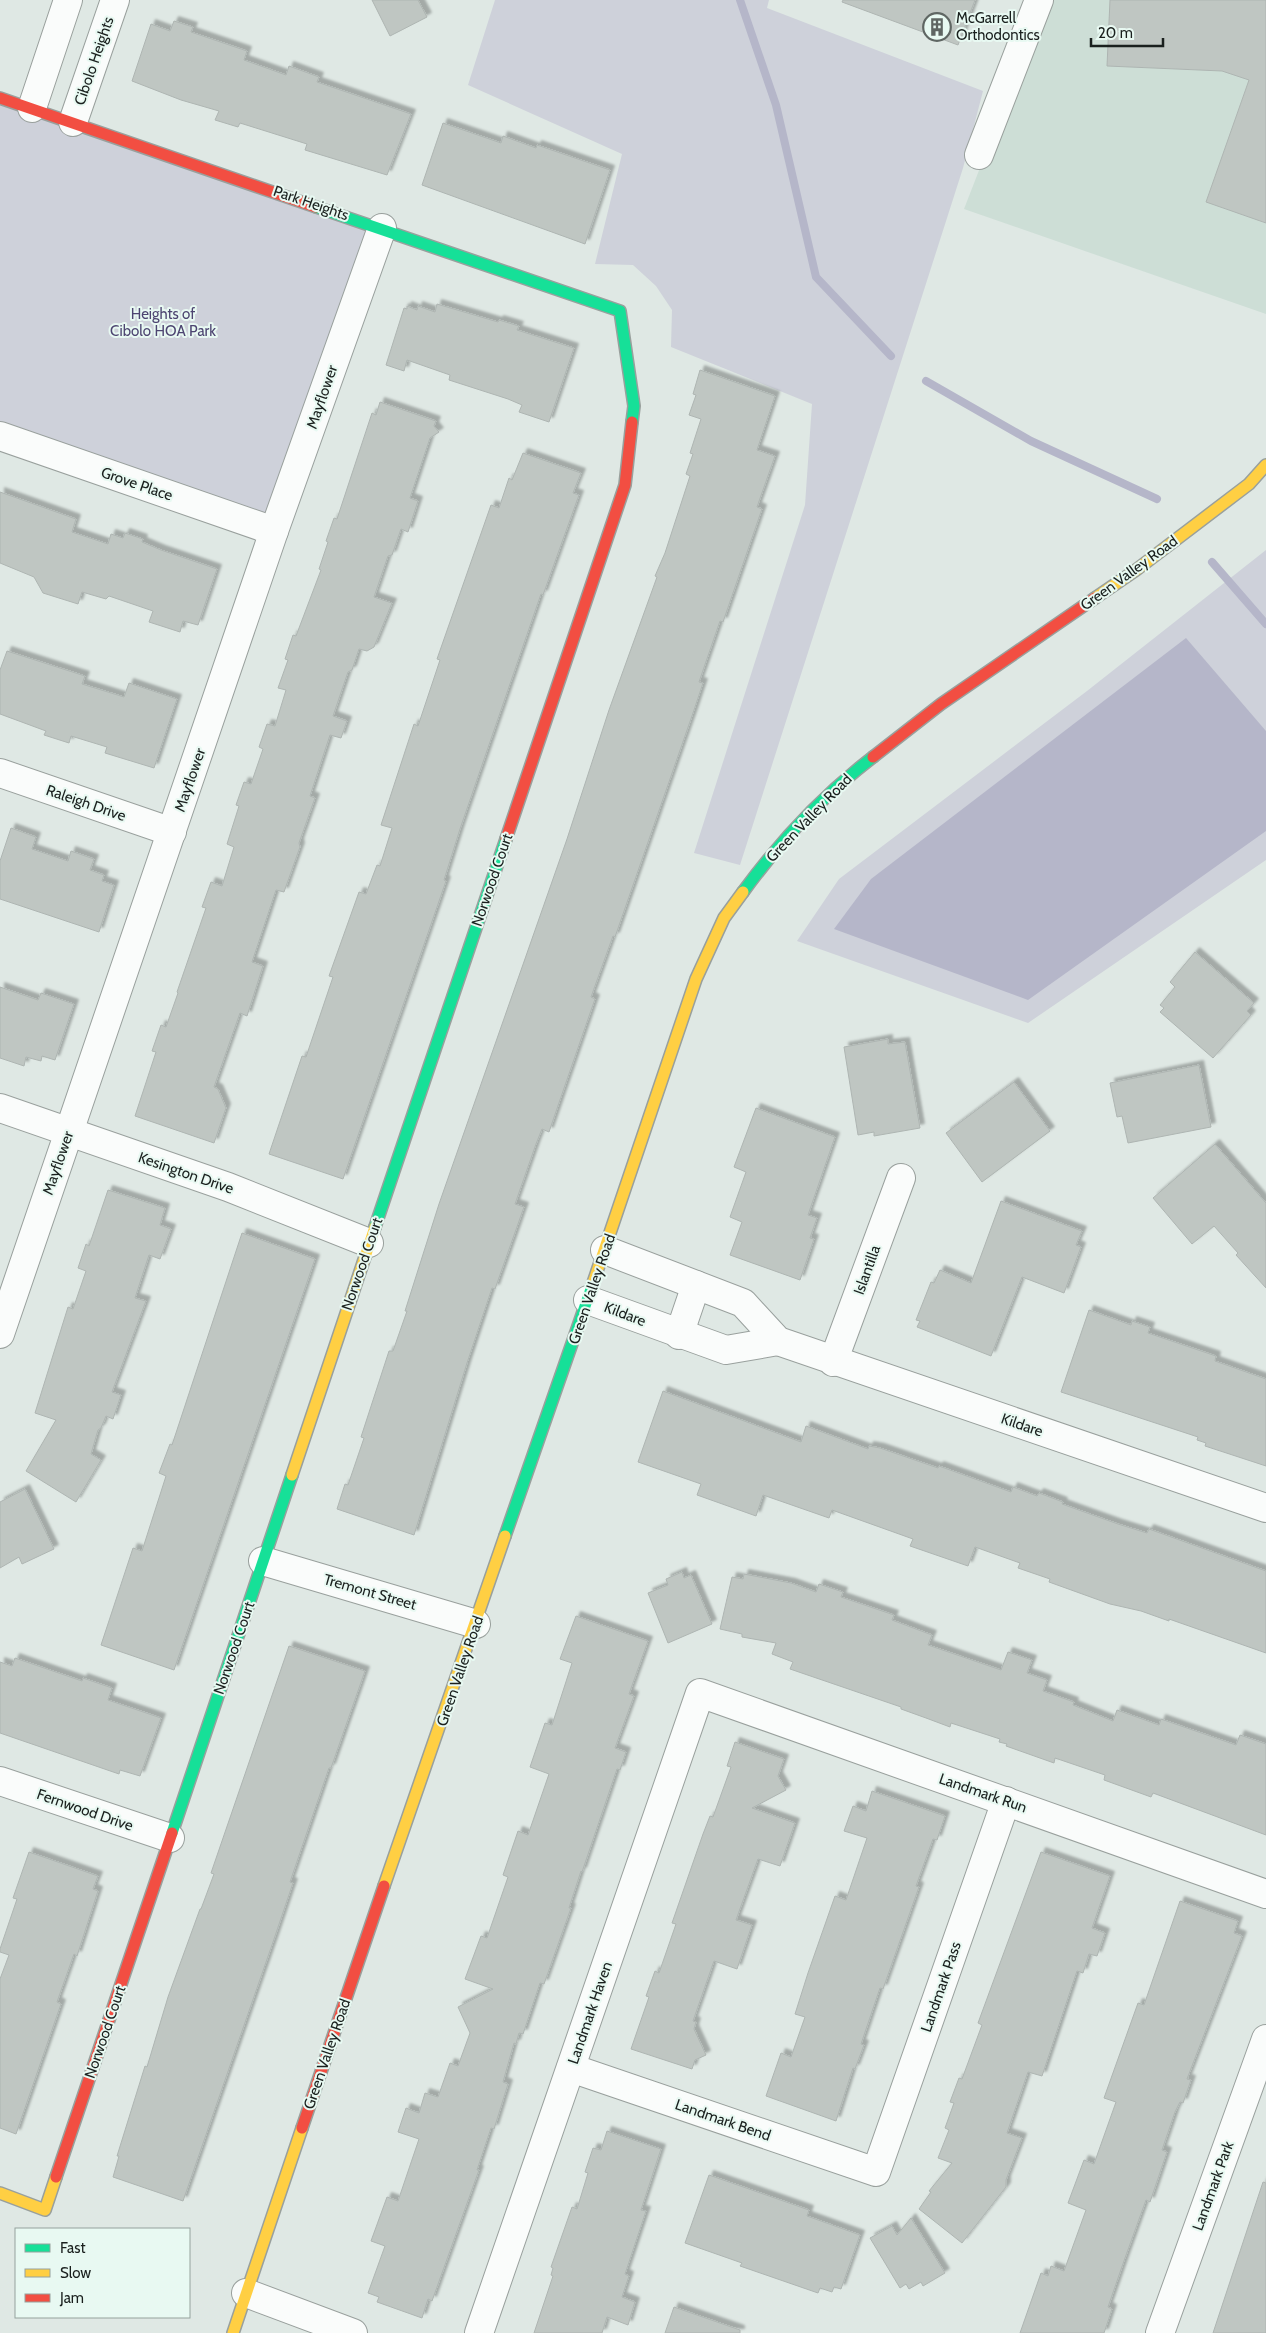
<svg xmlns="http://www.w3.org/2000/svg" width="1266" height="2333" font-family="Cabin,sans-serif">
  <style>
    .built { fill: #cdded6 }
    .green { fill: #ced1da }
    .water { fill: #b5b6c9 }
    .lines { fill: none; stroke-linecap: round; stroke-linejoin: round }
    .stream { stroke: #b5b6c9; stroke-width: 8 }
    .building { fill: #bfc6c2; stroke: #aeb5b2; filter: url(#shadow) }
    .street-casing { stroke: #99a09d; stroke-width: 30 }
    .fast-casing { stroke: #99a09d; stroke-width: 14 }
    .slow-casing { stroke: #99a09d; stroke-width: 14 }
    .jam-casing { stroke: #99a09d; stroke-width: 14 }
    .street { stroke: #fafcfb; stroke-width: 28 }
    .fast { stroke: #16e098; stroke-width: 11 }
    .slow { stroke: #ffcf43; stroke-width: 11 }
    .jam { stroke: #f24e42; stroke-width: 11 }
    .labels { text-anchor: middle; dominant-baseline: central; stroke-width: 4; stroke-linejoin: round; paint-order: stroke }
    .poi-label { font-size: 15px; fill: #1a201e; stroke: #e8f9f2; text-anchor: start }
    .street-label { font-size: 15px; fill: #1a201e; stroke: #e8f9f2 }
    .park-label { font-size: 15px; fill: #4d4571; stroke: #e8f9f2 }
  </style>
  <defs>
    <filter id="shadow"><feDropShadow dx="4.5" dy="-4.5" stdDeviation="1" flood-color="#0004"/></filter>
  </defs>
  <rect width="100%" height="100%" fill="#dfe8e4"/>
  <path class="built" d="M1045 0H1266V314L964 209Z"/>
  <g class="green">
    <path d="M495 0H769L767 8 983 91 963 168 740 865 694 853 805 505 812 404 671 347 672 310 656 286 633 265 595 264 622 154 468 85Z"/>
    <path d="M0 99 382 228 274 531 0 436Z"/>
    <path d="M1266 550V860L1028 1023 797 941 839 879 1087 691Z"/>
  </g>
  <path class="water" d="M1186 638 1266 731V831L1028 1000 834 929 871 879Z"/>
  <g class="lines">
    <g class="stream">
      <path d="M740 0 776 105 816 277 891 356"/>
      <path d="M926 381 1031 441 1157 499"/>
      <path d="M1212 562 1266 624"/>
    </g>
  </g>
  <g class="building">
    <path d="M372 0H418L427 17 390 36Z"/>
    <path d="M843 0H975L958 45 842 2Z"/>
    <path d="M1110 0H1266V223L1206 202 1249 80 1222 71 1107 66Z"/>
    <path d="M174 21 193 27 191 32 247 51 244 60 286 75 289 66 319 77 317 82 411 114 387 175 305 150 307 144 240 123 238 127 215 120 219 111 181 100 132 81 151 24 170 31Z"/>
    <path d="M443 123 501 143 503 136 536 148 537 145 610 170 585 244 422 185Z"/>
    <path d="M437 304 498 322 499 320 519 326 517 330 574 348 549 422 519 412 522 405 508 399 449 380 450 375 407 360 404 371 386 365 404 308 407 309V306L417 310 418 306 435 312Z"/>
    <path d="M700 370 775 396 757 450 775 456 757 507 762 509 723 622 720 621 699 682 703 683 693 713 615 937 613 936 591 997 595 999 562 1094 549 1132 542 1129 536 1144 515 1204 524 1207 495 1289 492 1288 467 1363 414 1535 337 1509 345 1484 348 1485 364 1438 361 1437 389 1351H393L407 1311H405L439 1204 567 839 609 710 657 577 655 576 665 553 690 476 686 474 693 454 690 453 701 419 689 415 696 395 693 394Z"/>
    <path d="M380 402 436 421 434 426 439 432 430 438 410 498 418 501 408 532 401 529 392 555 388 556 374 597 392 603 374 647 367 651 359 649 352 670 348 672 333 716 347 721 341 738 330 735 310 796 315 798 299 843 300 847 284 892 276 890 252 962 263 966 247 1016 240 1013 214 1087 218 1089 226 1108 214 1143 135 1116 156 1052 152 1051 161 1025 166 1027 178 993 177 992 206 908 202 907 211 882 222 886 234 847 227 844 239 806 236 805 244 782 251 784 263 749 259 747 267 724 275 726 286 690 278 688 288 660 285 659 293 635 296 636 321 570 319 569 328 542 326 541 334 518 337 519 372 413 376 415Z"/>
    <path d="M523 453 581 473 573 493 579 495 543 595 541 594 460 829 444 880 446 881 343 1179 269 1154 302 1056 306 1057 333 977 329 976 359 892 366 894 377 865 380 866 392 828 381 825 414 724 418 726 440 660 437 659 491 505 499 508 509 478 512 480Z"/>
    <path d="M0 492 76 519 72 532 108 544 111 534 123 538 125 533 143 539 142 542 161 550 217 569 198 625 183 621 180 632 149 622 153 611 109 596 106 599 82 592 78 604 43 593 34 577 0 563Z"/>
    <path d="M7 651 85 676 82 684 124 697 129 683 177 699 154 768 105 753 107 747 71 736 69 743 44 735 46 731 0 714V670Z"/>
    <path d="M11 828 36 837 32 849 68 861 71 851 94 859 90 870 104 875 102 881 114 885 99 932 0 899V861Z"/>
    <path d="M1195 952 1254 1003 1247 1011 1251 1015 1213 1058 1160 1012 1164 1008 1160 1005 1175 987 1170 982Z"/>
    <path d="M0 987 38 1000 41 993 74 1004 55 1060 42 1056 41 1061 26 1057 24 1066 0 1058Z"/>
    <path d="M888 1039V1044L905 1042 920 1128 874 1136V1132L858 1135 844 1047Z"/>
    <path d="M1199 1065 1211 1127 1128 1143 1122 1116 1117 1117 1110 1083Z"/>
    <path d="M1014 1082 1050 1131 982 1182 946 1133Z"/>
    <path d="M756 1108 835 1137 808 1215 817 1218 810 1238 814 1239 800 1280 730 1255 742 1222 730 1217 746 1172 734 1167Z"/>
    <path d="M1215 1144 1266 1203V1288L1236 1255 1238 1253 1214 1226 1192 1244 1153 1198Z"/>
    <path d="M108 1190 165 1208 160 1225 171 1229 160 1259 149 1255 135 1298 146 1301 112 1392 121 1395 113 1419 106 1416 101 1428 98 1430 91 1454 101 1460 76 1502 26 1471 56 1420 35 1413 68 1307 73 1309 86 1271 78 1268 86 1244 89 1246Z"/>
    <path d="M1001 1201 1082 1231 1076 1245 1081 1247 1064 1293 1022 1277 991 1356 917 1327 920 1321 916 1320 931 1282 934 1283 940 1270 971 1283Z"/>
    <path d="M242 1233 315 1259 174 1670 101 1645 133 1548 142 1551 166 1476 159 1473 170 1444 172 1445Z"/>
    <path d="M1089 1310 1131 1325 1132 1321 1150 1327 1148 1333 1216 1356 1215 1361 1266 1379V1466L1205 1446 1206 1443 1197 1440 1198 1437 1061 1392Z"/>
    <path d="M663 1391 801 1442 806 1426 868 1449 869 1446 880 1448 938 1468 939 1466 1011 1492 1013 1487 1037 1496 1039 1493 1063 1502 1062 1504 1118 1524 1147 1533 1149 1529 1266 1571V1653L1169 1619V1621L1141 1611 1110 1604 1049 1582 1050 1579 1018 1568 1020 1563 975 1547 968 1566 910 1546 913 1539 832 1510 829 1518 763 1495 756 1516 697 1495 701 1484 638 1462Z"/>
    <path d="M25 1489 54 1549 22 1564 19 1557 0 1568V1502Z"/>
    <path d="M682 1572 684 1578 691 1575 712 1624 668 1643 648 1593 668 1585 666 1579Z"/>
    <path d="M744 1574 791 1583 816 1592 819 1584 843 1592 841 1597 894 1615 892 1620 932 1635 928 1645 1001 1670 1008 1652 1032 1660 1027 1673 1047 1680 1043 1691 1074 1702 1073 1705 1113 1721 1117 1710 1159 1725 1161 1719 1236 1745 1240 1735 1266 1744V1835L1153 1793 1151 1797 1104 1780 1105 1775 1055 1758 1054 1763 1006 1746 1007 1744 999 1742 1000 1739 951 1723 950 1727 926 1718 901 1709V1707L790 1669 793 1662 772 1654 776 1643 742 1637V1634L720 1629 732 1577 743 1579Z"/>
    <path d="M576 1616 648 1641 629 1694 634 1696 615 1748 626 1752 620 1770 617 1769 582 1872 581 1871 569 1908H571L544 1984 540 1983 523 2034 519 2033 516 2044 514 2043 503 2082 508 2084 494 2129 491 2128 477 2170H479L432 2301 428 2299 422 2318 377 2302 379 2297 368 2293 385 2246 371 2241 387 2197 398 2201 419 2139 398 2132 406 2108 419 2113 425 2093 438 2097 450 2063 458 2066 470 2033 458 2007 493 1989 465 1979 481 1936 487 1938 508 1877 503 1875 518 1831 528 1835 549 1774 530 1767 545 1723 552 1725 572 1663 560 1659Z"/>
    <path d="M289 1646 365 1671 331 1768H329L290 1882 293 1883 273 1942 183 2201 113 2177 119 2156H117L145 2066 147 2067 168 1997 200 1909H201L214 1874 211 1873Z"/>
    <path d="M15 1658 82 1681 83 1678 112 1688 108 1700 161 1718 140 1776 120 1770 119 1774 0 1733V1662L12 1666Z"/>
    <path d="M735 1742 784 1759 778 1776 786 1790 752 1808 795 1823 780 1866 758 1859 736 1920 752 1925 737 1969 714 1961 693 2021 696 2022 694 2029 706 2055 695 2060 692 2069 631 2049 649 1997 646 1996 655 1971 659 1973 676 1924 672 1923 703 1834 710 1816 713 1817 731 1767 727 1766Z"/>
    <path d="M872 1791 945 1816 937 1840 933 1839 916 1886 919 1887 883 1989 880 1988 861 2044 864 2045 855 2069 853 2068 836 2121 766 2096 781 2053 791 2057 805 2017 795 2014 808 1973 835 1896 846 1900 867 1838 844 1831 853 1806 866 1811Z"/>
    <path d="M29 1852 98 1876 93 1889 98 1891 77 1956 74 1954 57 2002 61 2004 16 2134 0 2128V1979L9 1955 0 1952V1949L17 1899 13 1898Z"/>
    <path d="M1041 1852 1110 1876 1092 1928 1105 1933 1097 1956 1089 1954 1083 1973 1077 1971 1042 2076 1028 2072 1007 2133 1022 2138 1006 2180V2187L962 2243 919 2209 931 2192 929 2191 952 2163 938 2158 949 2130 945 2128 954 2103 950 2102 959 2078 962 2079 982 2025 978 2023Z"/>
    <path d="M1180 1901 1238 1921 1234 1933 1242 1936 1187 2079 1191 2080 1183 2103 1180 2102 1175 2112 1162 2150 1167 2152 1150 2202 1146 2200 1125 2258 1108 2307 1112 2309 1104 2333H1020L1041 2273 1048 2276 1051 2266 1064 2271 1086 2210 1068 2203 1084 2160 1094 2164 1116 2102 1104 2098 1138 2003 1144 2005Z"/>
    <path d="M607 2131 661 2149 641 2210 646 2211 625 2274 629 2276 622 2297 635 2302 628 2325 607 2317 602 2333H534L553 2276 551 2275 553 2268 551 2267 572 2207 577 2209 588 2173 585 2172 593 2148 601 2150Z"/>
    <path d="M709 2175 809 2210 807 2216 860 2235 841 2289 834 2287 832 2292 820 2288 818 2293 740 2266 742 2263 685 2243Z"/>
    <path d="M1263 2182 1266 2183V2333H1213Z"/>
    <path d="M911 2218 945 2273 923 2286 921 2282 909 2289 906 2284 900 2288 870 2238 892 2226 897 2235Z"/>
    <path d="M674 2307 740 2330V2333H665Z"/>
  </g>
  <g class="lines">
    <defs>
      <g id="street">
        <path d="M32 108 68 0"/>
        <path d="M73 122 115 0"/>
        <path d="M979 155 1039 0"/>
        <path d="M0 436 274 531"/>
        <path d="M0 773 172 832"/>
        <path d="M0 1108 228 1187 369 1243"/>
        <path d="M605 1250 743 1303 778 1341 1266 1508"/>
        <path d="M588 1300 726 1350 778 1341"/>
        <path d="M0 1334 274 531 382 228"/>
        <path d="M679 1335 696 1285"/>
        <path d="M833 1362 901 1178"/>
        <path d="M263 1561 476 1624"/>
        <path d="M0 1781 170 1838"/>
        <path d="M571 2068 876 2172 1006 1801"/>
        <path d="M246 2293 353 2333"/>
        <path d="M479 2333 700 1693 1266 1894"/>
        <path d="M1160 2333 1266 2039"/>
      </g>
      <g id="fast">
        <path d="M316 207 620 311 634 406 632 422"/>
        <path d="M743 892C781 840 821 797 873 757"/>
        <path d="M375 1227 506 839"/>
        <path d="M505 1536 592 1286"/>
        <path d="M172 1833 292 1475"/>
      </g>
      <g id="slow">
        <path d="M1095 598 1136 570 1249 484 1266 465"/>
        <path d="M592 1286 696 979 724 918 743 892"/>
        <path d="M292 1475 375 1227"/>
        <path d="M384 1886 505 1536"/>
        <path d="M0 2193 45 2210 56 2177"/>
        <path d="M233 2333 302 2128"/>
      </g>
      <g id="jam">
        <path d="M0 98 316 207"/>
        <path d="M873 757 941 704 1095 598"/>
        <path d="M506 839 625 485 632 422"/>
        <path d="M302 2128 384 1886"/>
        <path d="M56 2177 172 1833"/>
      </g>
    </defs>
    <use href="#street" class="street-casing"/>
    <use href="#fast" class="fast-casing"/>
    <use href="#slow" class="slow-casing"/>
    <use href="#jam" class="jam-casing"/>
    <use href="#street" class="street"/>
    <use href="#fast" class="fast"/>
    <use href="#slow" class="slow"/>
    <use href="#jam" class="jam"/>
  </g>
  <defs>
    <symbol id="building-ring" viewBox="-11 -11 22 22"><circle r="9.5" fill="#e8f9f2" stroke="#5f6663" stroke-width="1.5"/><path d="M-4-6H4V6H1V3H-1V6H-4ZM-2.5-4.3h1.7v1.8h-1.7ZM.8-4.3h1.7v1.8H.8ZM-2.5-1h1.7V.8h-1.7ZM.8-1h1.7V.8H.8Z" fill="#5f6663"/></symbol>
  </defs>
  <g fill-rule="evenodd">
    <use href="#building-ring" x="921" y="11" width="32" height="32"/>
  </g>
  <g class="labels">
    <g class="poi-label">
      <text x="956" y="18">McGarrell<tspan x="956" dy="17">Orthodontics</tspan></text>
    </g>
    <g class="street-label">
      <text transform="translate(94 61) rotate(-71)">Cibolo Heights</text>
      <text transform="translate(311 203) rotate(19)">Park Heights</text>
      <text transform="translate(322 397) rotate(-71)">Mayflower</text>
      <text transform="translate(137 484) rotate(19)">Grove Place</text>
      <text transform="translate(1129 573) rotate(-36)">Green Valley Road</text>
      <text transform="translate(190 780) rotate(-71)">Mayflower</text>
      <text transform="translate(86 803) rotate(19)">Raleigh Drive</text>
      <text transform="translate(809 818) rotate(-46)">Green Valley Road</text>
      <text transform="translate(492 880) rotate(-71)">Norwood Court</text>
      <text transform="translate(58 1163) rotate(-71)">Mayflower</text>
      <text transform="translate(186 1173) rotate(19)">Kesington Drive</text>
      <text transform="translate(362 1264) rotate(-71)">Norwood Court</text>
      <text transform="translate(867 1270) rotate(-70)">Islantilla</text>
      <text transform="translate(592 1289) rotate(-71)">Green Valley Road</text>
      <text transform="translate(625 1314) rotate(21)">Kildare</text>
      <text transform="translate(1022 1425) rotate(19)">Kildare</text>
      <text transform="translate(370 1592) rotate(16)">Tremont Street</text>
      <text transform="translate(234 1648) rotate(-71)">Norwood Court</text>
      <text transform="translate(460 1671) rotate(-71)">Green Valley Road</text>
      <text transform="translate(983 1793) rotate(19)">Landmark Run</text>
      <text transform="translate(85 1810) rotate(19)">Fernwood Drive</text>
      <text transform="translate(941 1987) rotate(-71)">Landmark Pass</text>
      <text transform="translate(590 2013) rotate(-71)">Landmark Haven</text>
      <text transform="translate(105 2032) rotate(-71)">Norwood Court</text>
      <text transform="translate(327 2054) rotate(-71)">Green Valley Road</text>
      <text transform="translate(723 2120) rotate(19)">Landmark Bend</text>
      <text transform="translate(1213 2186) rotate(-70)">Landmark Park</text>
    </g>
    <g class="park-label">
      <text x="163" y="314">Heights of<tspan x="163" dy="17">Cibolo HOA Park</tspan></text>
    </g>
  </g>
  <rect x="15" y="2228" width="175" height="90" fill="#e8f9f2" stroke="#96a29d"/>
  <rect x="25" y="2244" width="25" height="8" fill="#16e098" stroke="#96a29d"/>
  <text x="60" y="2253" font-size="15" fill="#1a201e">Fast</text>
  <rect x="25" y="2269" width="25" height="8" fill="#ffcf43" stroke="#96a29d"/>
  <text x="60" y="2278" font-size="15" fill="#1a201e">Slow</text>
  <rect x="25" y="2294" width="25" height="8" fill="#f24e42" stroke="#96a29d"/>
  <text x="60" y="2303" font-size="15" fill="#1a201e">Jam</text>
  <path d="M1091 38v8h72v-8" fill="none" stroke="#1a201e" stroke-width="2.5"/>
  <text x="1098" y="38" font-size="15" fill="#1a201e" stroke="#e8f9f2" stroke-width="4" paint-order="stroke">20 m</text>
</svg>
